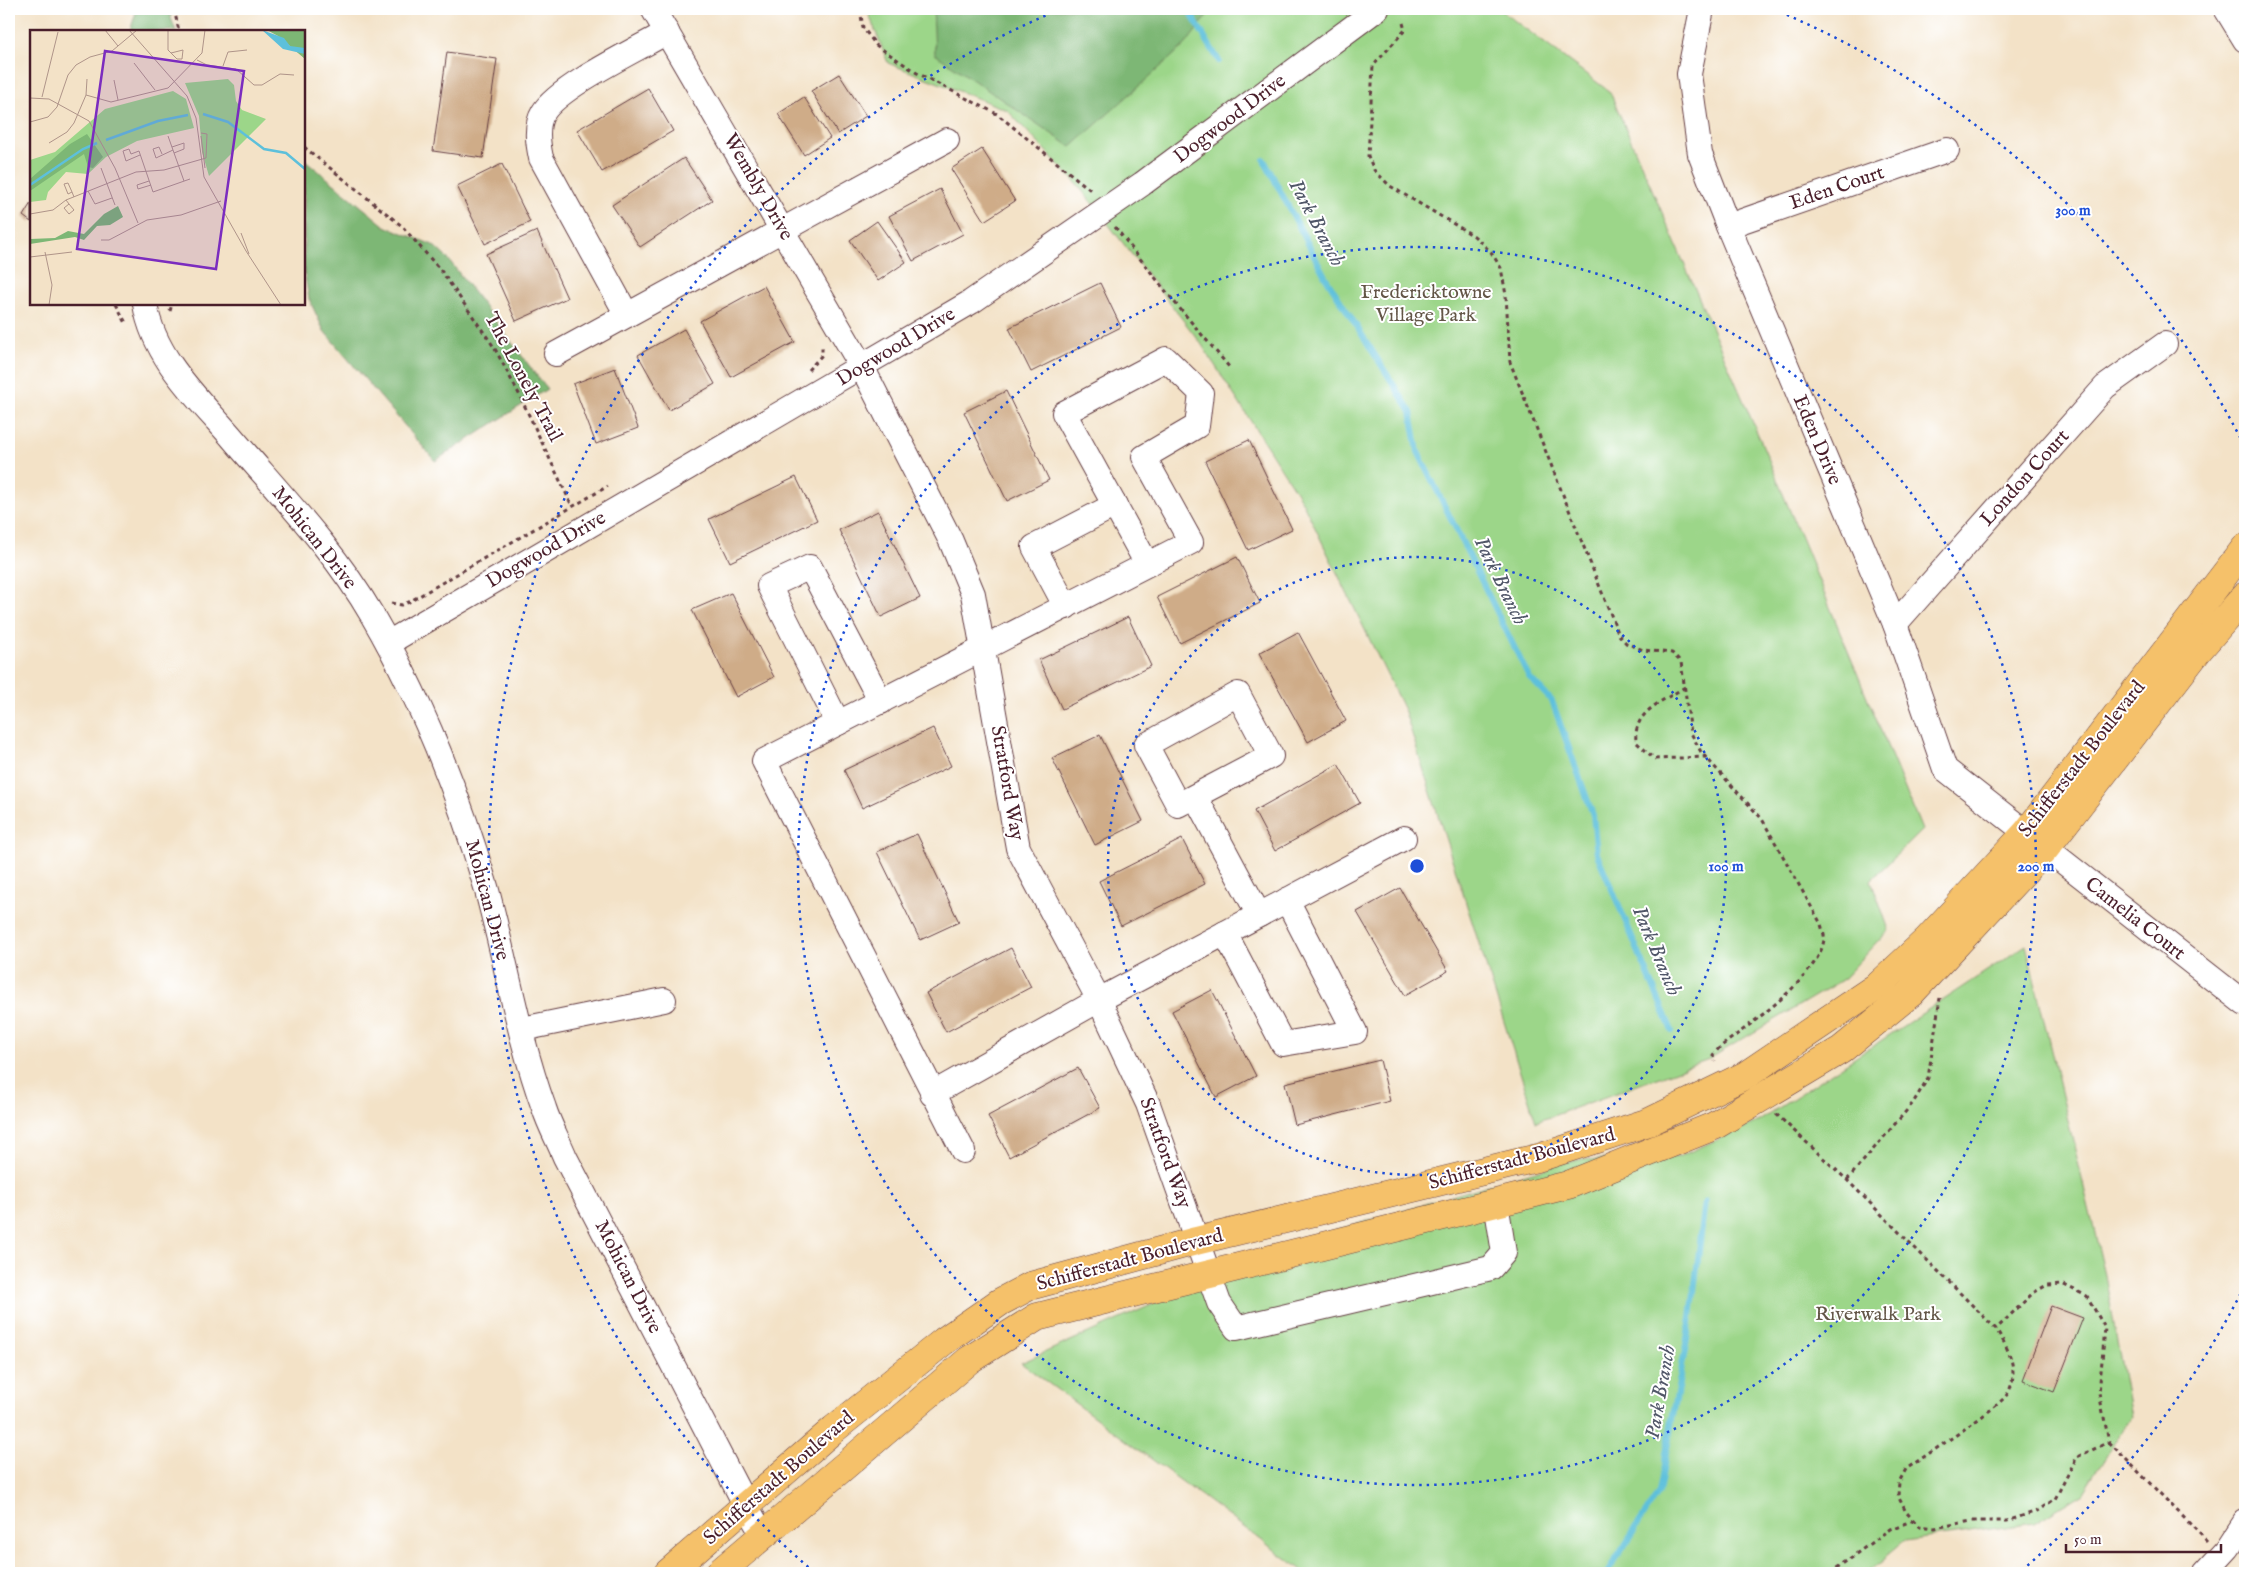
<svg xmlns="http://www.w3.org/2000/svg" width="2254" height="1582" font-family="'IM FELL English',serif">
  <style>
    .green { fill: #9cd689; stroke: #737a5a }
    .forest { fill: #7db775; stroke: #646b50 }
    .lines { fill: none; stroke-linecap: round; stroke-linejoin: round }
    .stream { stroke: #5dc0db; stroke-width: 6 }
    .building { fill: #cfac88 }
    .minor-casing { stroke: #633c42; stroke-width: 26 }
    .major-casing { stroke: #633c42; stroke-width: 29 }
    .path { stroke: #633c42; stroke-width: 3; stroke-dasharray: 4 4; stroke-linecap: butt }
    .minor { stroke: #fff; stroke-width: 24 }
    .major { stroke: #f5c16b; stroke-width: 28 }
    .ring { fill: none; stroke: #1d4ed8; stroke-width: 2.5; stroke-dasharray: 2.5 5 }
    .labels { text-anchor: middle; dominant-baseline: central; stroke-width: 4; stroke-linejoin: round; paint-order: stroke }
    .street-label { font-size: 20px; fill: #4a1f2b; stroke: #fff }
    .park-label { font-size: 20px; fill: #635647; stroke: #fff }
    .water-label { font-size: 21px; font-style: italic; fill: #515769; stroke: #fff }
    .inset-river { fill: none; stroke: #5dc0db; stroke-width: 2.5 }
    .inset-road { fill: none; stroke: #af9489; stroke-width: 1 }
    .view { fill: #7b2cbf; fill-opacity: 0.15; stroke: #7b2cbf; stroke-width: 2.5 }
    .inset-edge { fill: none; stroke: #4a1f2b; stroke-width: 2.5 }
    .centre { fill: #1d4ed8; stroke: #fff; stroke-width: 2.5 }
    .ring-label { font-size: 15px; text-anchor: middle; font-weight: bold; fill: #1d4ed8; stroke: #fff; stroke-width: 4; stroke-linejoin: round; paint-order: stroke }
  </style>
  <rect width="100%" height="100%" fill="#fff"/>
  <filter id="ink" filterUnits="userSpaceOnUse"><feTurbulence type="fractalNoise" baseFrequency=".02" numOctaves="2"/><feDisplacementMap in="SourceGraphic" scale="10" xChannelSelector="R" yChannelSelector="G"/><feConvolveMatrix kernelMatrix="1 2 1 2 8 2 1 2 1" color-interpolation-filters="sRGB"/></filter>
  <filter id="wash" filterUnits="userSpaceOnUse"><feTurbulence type="fractalNoise" baseFrequency=".0096" numOctaves="4" result="noise"/><feDisplacementMap in="SourceGraphic" scale="20" xChannelSelector="R" yChannelSelector="G"/><feGaussianBlur stdDeviation="1.12" result="paint"/><feColorMatrix in="noise" values="0 0 0 0 0 0 0 0 0 0 0 0 0 0 0 0 0 1.4 0 .05"/><feComposite in="paint" operator="in"/></filter>
  <g filter="url(#wash)">
    <rect width="100%" height="100%" fill="#f3e2c7"/>
    <g class="green">
      <path d="M860 9H1499L1610 92 1769 460 1922 830 1871 880 1889 930 1842 980 1709 1059 1536 1122 1405 712 1302 501 1200 342 1077 184 1007 110 888 63 868 12Z"/>
      <path d="M2026 945 2105 1275 2131 1417 2083 1493 2034 1523 1905 1541 1867 1573H1306L1021 1363 1286 1245 1573 1160 1678 1157 1759 1121Z"/>
    </g>
    <g class="forest">
      <path d="M137 9H172L171 18 176 31H130Z"/>
      <path d="M933 9H1212L1186 44 1071 147 935 54Z"/>
      <path d="M304 159 385 226 433 245 449 260 547 389 435 461 324 331 309 299 304 271Z"/>
    </g>
    <g class="lines">
      <g class="stream">
        <path d="M1188 9 1219 61"/>
        <path d="M1264 160 1326 278 1411 412 1418 452 1529 677 1552 701 1593 815 1597 854 1672 1031"/>
        <path d="M1607 1573 1659 1492 1691 1317 1705 1201"/>
      </g>
    </g>
    <g id="blocks">
      <g class="building">
        <path d="M447 52 497 59 483 158 433 151Z"/>
        <path d="M839 74 866 116 838 134 811 91Z"/>
        <path d="M648 88 673 131 602 172 577 130Z"/>
        <path d="M804 97 830 138 804 155 778 114Z"/>
        <path d="M982 149 1015 201 984 221 951 169Z"/>
        <path d="M684 158 712 200 640 247 612 205Z"/>
        <path d="M502 164 530 222 485 244 457 186Z"/>
        <path d="M940 189 963 234 913 261 889 216Z"/>
        <path d="M31 203V222L23 216Z"/>
        <path d="M877 221 906 262 878 281 850 240Z"/>
        <path d="M537 231 567 298 516 321 486 254Z"/>
        <path d="M1100 283 1121 327 1031 372 1009 328Z"/>
        <path d="M764 286 795 342 731 377 700 321Z"/>
        <path d="M684 329 715 384 669 410 638 355Z"/>
        <path d="M615 368 638 428 596 444 573 384Z"/>
        <path d="M1006 391 1049 480 1007 501 964 412Z"/>
        <path d="M1249 440 1292 529 1248 550 1205 461Z"/>
        <path d="M796 477 817 520 730 562 709 519Z"/>
        <path d="M878 511 920 598 881 617 839 530Z"/>
        <path d="M1237 557 1260 603 1180 643 1157 597Z"/>
        <path d="M731 593 774 677 736 697 692 610Z"/>
        <path d="M1128 617 1151 666 1062 709 1039 660Z"/>
        <path d="M1298 632 1346 721 1308 742 1259 653Z"/>
        <path d="M933 728 951 766 862 808 844 770Z"/>
        <path d="M1100 735 1143 821 1095 845 1052 758Z"/>
        <path d="M1338 764 1360 803 1275 851 1254 811Z"/>
        <path d="M917 834 959 922 920 940 877 852Z"/>
        <path d="M1182 839 1205 884 1121 926 1099 881Z"/>
        <path d="M1400 888 1448 971 1405 995 1357 912Z"/>
        <path d="M1011 948 1031 987 946 1032 926 993Z"/>
        <path d="M1212 990 1256 1076 1216 1097 1172 1011Z"/>
        <path d="M1380 1060 1390 1101 1295 1125 1285 1083Z"/>
        <path d="M1078 1068 1100 1108 1009 1157 988 1116Z"/>
        <path d="M2051 1306 2083 1318 2054 1392 2023 1380Z"/>
      </g>
    </g>
  </g>
  <g filter="url(#ink)">
    <use href="#blocks" fill-opacity="0" stroke="#633c42" stroke-width="1"/>
    <g class="lines">
      <defs>
        <g id="minor">
          <path d="M653 9 862 367 951 541 973 594 1018 848 1099 1000 1148 1104 1219 1303 1236 1328 1491 1268 1504 1253 1496 1203"/>
          <path d="M1702 9 1689 74 1700 154 1728 226 1895 624 1945 769 2245 1004"/>
          <path d="M2226 9 2245 40"/>
          <path d="M1728 226 1947 150"/>
          <path d="M145 304C154 359 199 399 234 440 281 495 335 551 372 615 422 701 458 792 486 887 506 960 518 1037 544 1108 549 1124 558 1140 565 1157L746 1506 763 1535"/>
          <path d="M627 315 541 158C538 144 535 126 543 113 558 87 638 49 667 32"/>
          <path d="M556 354 947 140"/>
          <path d="M1066 607 1034 547 1115 505"/>
          <path d="M1895 624 2105 387 2165 344"/>
          <path d="M388 643 971 302 1142 184 1377 9"/>
          <path d="M838 723 769 586 810 567 881 702"/>
          <path d="M1195 796 1271 756 1238 694 1146 745 1178 805 1195 796 1259 915"/>
          <path d="M1225 933 1283 1044 1355 1032 1287 900"/>
          <path d="M522 1029 664 1000"/>
          <path d="M932 1094 1099 1000 1404 838"/>
          <path d="M963 1151 764 761 1191 542 1144 457 1197 426 1201 393 1166 359 1064 413 1147 564"/>
          <path d="M2205 1573 2228 1548 2245 1522"/>
        </g>
        <g id="major">
          <path d="M668 1573 834 1429 944 1341 1000 1302 1030 1286 1196 1241 1541 1157 1649 1122 1746 1075 1879 985 1927 940 2027 832 2245 548"/>
          <path d="M719 1573 969 1360 1037 1317 1568 1185 1714 1126 1841 1050 1911 993 2045 849 2201 647 2245 596"/>
        </g>
      </defs>
      <use href="#minor" class="minor-casing"/>
      <use href="#major" class="major-casing"/>
      <g class="path">
        <path d="M174 9 179 31"/>
        <path d="M860 9 863 28 876 45 917 73 997 114 1093 192"/>
        <path d="M1403 23 1405 30 1373 66 1368 156 1374 170 1390 186 1474 236 1491 252 1501 268 1506 295 1510 362 1619 635 1626 643 1643 650 1672 653 1681 662 1691 733 1701 752 1762 819 1821 924C1822 929 1825 935 1824 939 1820 976 1749 1025 1720 1047L1713 1055 1715 1061"/>
        <path d="M304 147 402 226 442 272 494 347 519 394 572 506"/>
        <path d="M1115 227 1176 304 1230 368"/>
        <path d="M116 304 126 323"/>
        <path d="M170 311 172 304"/>
        <path d="M808 370 822 355V345"/>
        <path d="M391 603 402 605 409 602 608 486"/>
        <path d="M1685 687C1662 702 1633 711 1636 742L1655 759 1705 757"/>
        <path d="M1776 1114 1847 1180 1996 1329C2008 1348 2020 1370 2008 1393 2001 1407 1923 1457 1906 1469L1899 1482 1898 1496 1906 1512 1919 1526 1935 1528 1971 1521H2007L2037 1511 2055 1499 2077 1457 2109 1442 2099 1393 2105 1328 2087 1296 2062 1284 2047 1285 2033 1293 1996 1329"/>
        <path d="M1847 1180 1913 1103 1928 1078 1940 998"/>
        <path d="M2109 1442 2207 1541"/>
        <path d="M1830 1573 1890 1529 1914 1520"/>
      </g>
      <use href="#minor" class="minor"/>
      <use href="#major" class="major"/>
    </g>
  </g>
  <g class="ring">
    <circle cx="1417" cy="866" r="309"/>
    <circle cx="1417" cy="866" r="619"/>
    <path d="M2244 1287A928 928 0 0 1 2020 1572M814 1572A928 928 0 0 1 1054 12M1780 12A928 928 0 0 1 2244 445"/>
  </g>
  <g class="labels">
    <g class="street-label">
      <text transform="translate(1230 119) rotate(-37)">Dogwood Drive</text>
      <text transform="translate(758 187) rotate(60)">Wembly Drive</text>
      <text transform="translate(1837 188) rotate(-19)">Eden Court</text>
      <text transform="translate(896 347) rotate(-31)">Dogwood Drive</text>
      <text transform="translate(523 377) rotate(62)">The Lonely Trail</text>
      <text transform="translate(1817 440) rotate(67)">Eden Drive</text>
      <text transform="translate(2025 478) rotate(-48)">London Court</text>
      <text transform="translate(314 538) rotate(52)">Mohican Drive</text>
      <text transform="translate(546 550) rotate(-30)">Dogwood Drive</text>
      <text transform="translate(2082 759) rotate(-52)">Schifferstadt Boulevard</text>
      <text transform="translate(1007 783) rotate(80)">Stratford Way</text>
      <text transform="translate(487 900) rotate(75)">Mohican Drive</text>
      <text transform="translate(2135 919) rotate(38)">Camelia Court</text>
      <text transform="translate(1165 1153) rotate(70)">Stratford Way</text>
      <text transform="translate(1522 1159) rotate(-15)">Schifferstadt Boulevard</text>
      <text transform="translate(1130 1260) rotate(-15)">Schifferstadt Boulevard</text>
      <text transform="translate(628 1277) rotate(63)">Mohican Drive</text>
      <text transform="translate(779 1478) rotate(-41)">Schifferstadt Boulevard</text>
    </g>
    <g class="park-label">
      <text x="1426" y="292">Fredericktowne<tspan x="1426" dy="23">Village Park</tspan></text>
      <text x="1878" y="1314">Riverwalk Park</text>
    </g>
    <g class="water-label">
      <text transform="translate(1316 223) rotate(62)">Park Branch</text>
      <text transform="translate(1500 581) rotate(64)">Park Branch</text>
      <text transform="translate(1656 951) rotate(67)">Park Branch</text>
      <text transform="translate(1661 1392) rotate(-80)">Park Branch</text>
    </g>
  </g>
  <g transform="translate(30 30)">
    <rect width="275" height="275" fill="#f3e2c7"/>
    <path d="M198 49 204 55 206 71 212 80 236 89 179 146 172 122 169 86 155 53ZM143 61 156 69 164 98 107 111 76 127 58 144 36 142 18 162 16 170 0 172V130L25 122 75 79Z" fill="#9cd689"/>
    <path d="M237 0H275V29L248 6ZM57 104 73 127 63 138 58 137 54 124 0 161V149L40 114ZM88 176 93 187 80 195 67 196 54 210 45 207 0 214V209L25 208 38 201 54 204 74 184Z" fill="#7db775"/>
    <path d="M232 0 254 8 260 16 275 18V24L253 19Z" fill="#5dc0db"/>
    <path class="inset-river" d="M173 84 198 92 234 119 256 123 275 139M76 110 128 91 158 85M0 155 53 119 67 113"/>
    <path class="inset-road" d="M75 0 88 16M99 0 157 66 166 88 174 147 216 221 251 275M138 0V20L147 29H152L153 20 141 23M167 30 177 35 206 39 224 55H232L250 44 264 45M104 33 125 60M193 36 198 22 217 20M84 50 88 70M56 65 81 72 138 58 172 23 175 0M12 67 28 2M0 68 19 69 59 91 85 138 108 193M0 92 18 87 27 77 38 45 46 35 60 27 82 21 107 0M138 106 154 151M171 106 175 138M19 113 37 102 44 93 56 65 57 49M142 117 154 113V119L144 123M132 124 129 117 123 119 126 128 143 120M110 125 96 131 93 121 99 119 101 124 109 121 123 162 160 149M71 138 85 175M119 151 107 155 108 159 121 155M58 161 65 174 82 168M42 162 38 164 34 154 38 153 42 162 44 167M36 170 39 174 44 180 39 184 34 178 39 174M0 184 23 180 36 170 106 142 134 140 176 128 177 104 171 103M211 203 219 224M71 210H79L117 190 151 185 191 171M15 222 22 255 19 275M0 227 42 222"/>
    <path class="view" d="M75 21 214 41 186 239 47 219Z"/>
    <rect width="275" height="275" class="inset-edge"/>
  </g>
  <circle cx="1417" cy="866" r="8" class="centre"/>
  <g class="ring-label">
    <text x="2073" y="215">300 m</text>
    <text x="1726" y="871">100 m</text>
    <text x="2036" y="871">200 m</text>
  </g>
  <rect width="2254" height="1582" fill="none" stroke="#fff" stroke-width="30"/>
  <path d="M2066 1544v8h155v-8" fill="none" stroke="#4a1f2b" stroke-width="2.5"/>
  <text x="2074" y="1544" font-size="15" fill="#4a1f2b" stroke="#ffffff" stroke-width="4" paint-order="stroke">50 m</text>
</svg>
